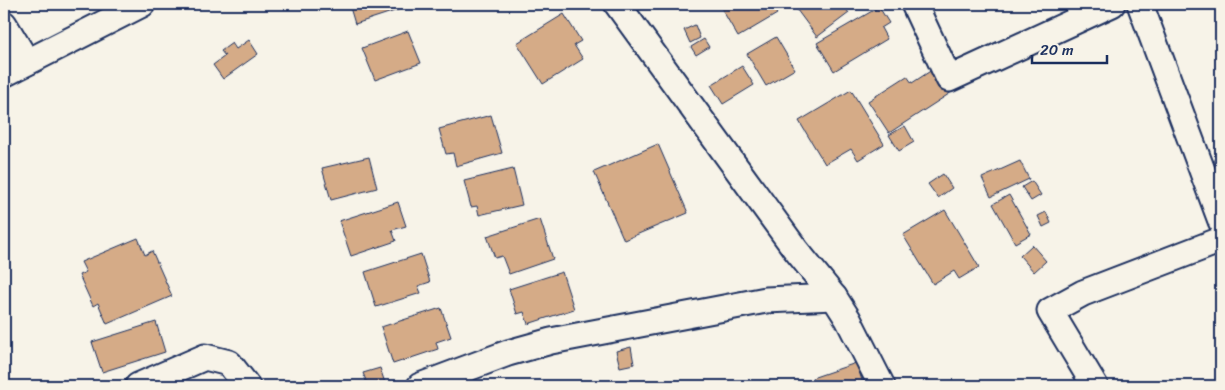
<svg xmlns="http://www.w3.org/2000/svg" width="1225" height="390" font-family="Sriracha,sans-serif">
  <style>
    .building { fill: #d5ab87; stroke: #1b2f5e }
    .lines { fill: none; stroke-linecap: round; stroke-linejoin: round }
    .street-casing { stroke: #1b2f5e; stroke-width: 29 }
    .street { stroke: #f7f3e8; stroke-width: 25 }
  </style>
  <rect width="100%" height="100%" fill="#f7f3e8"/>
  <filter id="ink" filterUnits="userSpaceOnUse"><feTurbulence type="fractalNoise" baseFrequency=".02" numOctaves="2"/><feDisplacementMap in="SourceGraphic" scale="10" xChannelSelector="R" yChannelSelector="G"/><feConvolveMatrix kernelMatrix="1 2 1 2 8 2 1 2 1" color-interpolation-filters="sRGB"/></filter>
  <g filter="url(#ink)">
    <g class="building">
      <path d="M349 4H400L401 9 355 24Z"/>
      <path d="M719 4H770L777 14 738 37Z"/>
      <path d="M797 4H842L849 13 817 37 794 6Z"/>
      <path d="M879 7 889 23 881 28 887 39 834 71 817 43Z"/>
      <path d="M564 14 581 41 574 45 583 59 543 84 517 43Z"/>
      <path d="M695 25 700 38 690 43 684 30Z"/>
      <path d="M408 31 421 63 375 80 362 48Z"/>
      <path d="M776 37 795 69 766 86 747 54Z"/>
      <path d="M704 39 709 47 696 55 691 47Z"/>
      <path d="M249 40 258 54 223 79 213 65 225 56 221 51 232 43 236 49Z"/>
      <path d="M742 66 754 85 723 104 711 85Z"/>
      <path d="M935 68 952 92 889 133 868 101 907 76 912 83Z"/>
      <path d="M851 90 884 144 858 160 851 149 825 164 799 121Z"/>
      <path d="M491 115 502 153 456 166 453 153 446 154 439 129Z"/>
      <path d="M905 126 914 142 899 151 889 135Z"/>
      <path d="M658 144 688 213 624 240 594 172Z"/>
      <path d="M369 157 377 188 331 200 322 168Z"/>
      <path d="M1020 161 1029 179 991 197 982 178Z"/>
      <path d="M513 169 522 205 479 215 477 206 471 207 464 181Z"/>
      <path d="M943 174 952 188 938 198 928 184Z"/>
      <path d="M1032 181 1041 195 1031 201 1022 187Z"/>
      <path d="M1009 195 1031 234 1015 243 993 204Z"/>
      <path d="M398 202 406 226 392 230 396 241 351 256 339 221Z"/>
      <path d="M945 210 979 267 959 279 954 271 933 284 903 235Z"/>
      <path d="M1046 212 1051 223 1043 227 1038 216Z"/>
      <path d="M540 219 553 259 509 274 502 256 495 258 487 236Z"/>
      <path d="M138 238 145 255 152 251 172 296 107 324 98 303 93 306 79 275 86 272 81 262Z"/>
      <path d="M1032 245 1046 261 1034 272 1020 256Z"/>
      <path d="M421 254 430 282 418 286 421 293 376 307 365 272Z"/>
      <path d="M562 272 574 309 528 324 524 312 517 314 509 289Z"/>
      <path d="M441 308 451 337 436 342 438 349 393 364 381 327Z"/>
      <path d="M156 322 165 352 102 372 92 342Z"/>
      <path d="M631 347 634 364 620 367 616 351Z"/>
      <path d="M856 363 864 386H815L812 378Z"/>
      <path d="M380 368 385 383 374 386H368L363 373Z"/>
    </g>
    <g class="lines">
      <defs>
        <g id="street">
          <path d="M617 4 796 250 834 297 848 319 882 386"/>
          <path d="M914 4 949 79 1112 4"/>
          <path d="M1140 4 1221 221"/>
          <path d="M4 24 27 62"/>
          <path d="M4 74 142 4"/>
          <path d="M138 386 205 357 229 363 247 386"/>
          <path d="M420 386 508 353 551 341 766 300 834 297"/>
          <path d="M1095 386 1050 311 1083 293 1221 240"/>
        </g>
      </defs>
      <use href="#street" class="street-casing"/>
      <use href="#street" class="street"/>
    </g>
  </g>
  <rect width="1225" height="390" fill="none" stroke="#f7f3e8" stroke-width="20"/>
  <rect x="10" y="10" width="1205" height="370" fill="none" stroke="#1b2f5e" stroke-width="2" filter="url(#ink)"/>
  <path d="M1032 55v8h75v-8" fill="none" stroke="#1b2f5e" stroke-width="2.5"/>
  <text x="1040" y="55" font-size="15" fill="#1b2f5e" stroke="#f7f3e8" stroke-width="4" paint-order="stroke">20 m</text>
</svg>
